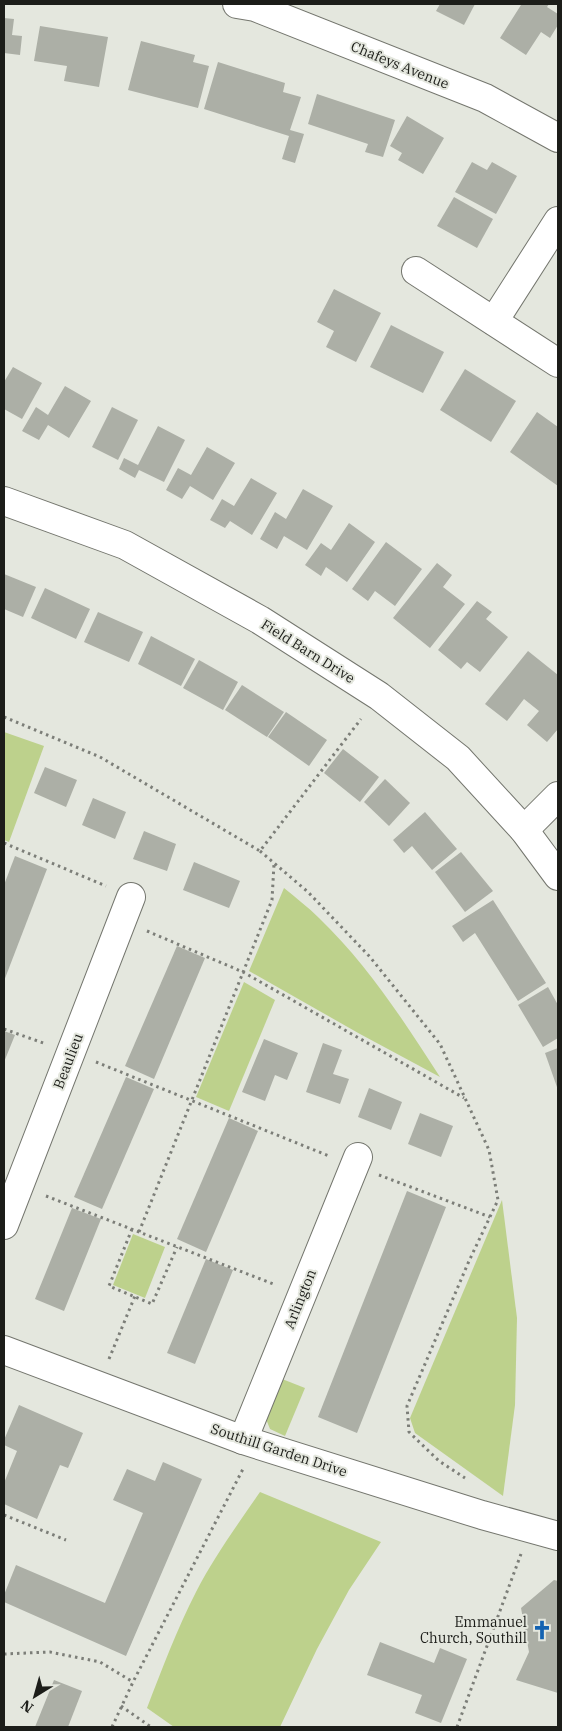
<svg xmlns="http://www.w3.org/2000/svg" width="562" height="1731" font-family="'IBM Plex Serif',serif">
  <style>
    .green { fill: #bdd18c }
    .building { fill: #acafa6 }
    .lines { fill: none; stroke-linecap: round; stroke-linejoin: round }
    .street-casing { stroke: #74766e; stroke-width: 30 }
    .secondary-casing { stroke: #74766e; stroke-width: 30 }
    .path { stroke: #7c7e78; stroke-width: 3; stroke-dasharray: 2.5 4; stroke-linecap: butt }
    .street { stroke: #fff; stroke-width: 28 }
    .secondary { stroke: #fff; stroke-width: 28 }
    .labels { text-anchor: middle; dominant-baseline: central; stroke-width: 4; stroke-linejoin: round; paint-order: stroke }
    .street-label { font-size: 14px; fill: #1c1d19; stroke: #e4e7de }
    .poi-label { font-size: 14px; fill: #1c1d19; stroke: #e4e7de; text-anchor: end }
  </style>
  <rect width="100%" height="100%" fill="#e4e7de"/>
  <g class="green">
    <path d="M4 732 44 746 9 842 4 840Z"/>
    <path d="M284 888C296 898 308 907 319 918 367 964 404 1021 440 1077L360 1034 249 971Z"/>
    <path d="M244 982 275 1000 229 1111 196 1097Z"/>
    <path d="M502 1200 517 1318 515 1405 503 1496 415 1433 410 1418Z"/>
    <path d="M133 1234 165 1247 145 1298 113 1285Z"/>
    <path d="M277 1377 305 1388 285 1436 270 1429 266 1419Z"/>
    <path d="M260 1492 381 1542 349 1590 317 1649 280 1727H174L147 1708C162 1669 177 1629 196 1592 214 1557 238 1524 260 1492Z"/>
  </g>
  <g class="building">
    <path d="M440 4H475L464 25 436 11Z"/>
    <path d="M519 4H549L547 7 558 14V25L550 38 541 32 526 55 500 38 521 5Z"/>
    <path d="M4 18 14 19 12 35 22 36 20 55 4 53Z"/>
    <path d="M40 26 108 37 99 87 64 81 67 66 34 61Z"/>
    <path d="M141 41 195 55 193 62 209 66 198 108 128 90Z"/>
    <path d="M218 62 285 83 283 92 301 97 290 130 304 134 295 163 282 159 289 136 204 109Z"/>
    <path d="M317 94 395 120 383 157 365 152 368 144 308 124Z"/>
    <path d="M407 116 444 138 423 174 398 160 402 153 390 146Z"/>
    <path d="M472 162 487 170 492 162 517 176 496 214 455 192Z"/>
    <path d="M454 197 493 219 477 248 437 226Z"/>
    <path d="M334 289 381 313 356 362 326 347 334 331 317 322Z"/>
    <path d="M391 325 444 352 423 393 370 367Z"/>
    <path d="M13 367 42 383 22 419 4 409V382Z"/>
    <path d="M465 369 516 401 491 442 440 410Z"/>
    <path d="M65 386 91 401 69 438 48 425 39 440 22 431 36 407 48 415Z"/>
    <path d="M112 407 138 420 118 460 92 447Z"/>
    <path d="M537 412 558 427V486L510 452Z"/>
    <path d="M158 426 185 440 164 482 139 470 135 478 119 469 124 458 138 465Z"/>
    <path d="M207 447 235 463 213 500 190 486 182 499 166 490 178 468 191 475Z"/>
    <path d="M251 478 277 493 252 535 230 521 225 528 210 520 222 499 234 506Z"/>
    <path d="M303 489 333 506 307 550 284 536 277 549 260 539 275 512 286 519Z"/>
    <path d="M349 523 375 542 347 582 326 567 321 576 305 565 321 543 331 550Z"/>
    <path d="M386 542 422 569 395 606 375 591 368 601 352 589Z"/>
    <path d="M437 563 452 575 443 587 465 604 430 648 393 618Z"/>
    <path d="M4 574 36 587 23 617 4 609Z"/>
    <path d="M45 588 90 609 76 639 31 618Z"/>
    <path d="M477 601 492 612 486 619 508 637 480 672 467 662 461 669 438 650Z"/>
    <path d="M98 612 143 632 129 662 84 642Z"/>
    <path d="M151 636 195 659 181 686 138 664Z"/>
    <path d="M528 651 558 675V729L547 742 527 725 539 711 524 699 507 721 485 704Z"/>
    <path d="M199 660 238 682 223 710 183 688Z"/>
    <path d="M242 685 284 712 267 737 225 710Z"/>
    <path d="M286 712 327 740 309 766 268 737Z"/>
    <path d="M343 749 379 777 360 802 324 773Z"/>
    <path d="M45 767 77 780 66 807 34 793Z"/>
    <path d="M385 779 410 803 389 826 364 802Z"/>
    <path d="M93 798 126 812 115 839 82 825Z"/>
    <path d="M425 812 457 849 432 870 412 846 404 853 393 840Z"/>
    <path d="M144 831 176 844 167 871 133 859Z"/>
    <path d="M461 852 493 891 465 912 435 872Z"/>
    <path d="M15 856 47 869 4 981V885Z"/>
    <path d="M194 862 240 881 229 908 183 890Z"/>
    <path d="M493 900 546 983 518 1001 475 933 463 942 452 926Z"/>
    <path d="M177 946 205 958 154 1079 125 1066Z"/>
    <path d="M548 987 558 1005V1038L543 1047 518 1005Z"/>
    <path d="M4 1031 15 1035 4 1062Z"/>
    <path d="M264 1039 298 1053 287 1080 275 1075 265 1101 242 1092Z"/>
    <path d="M323 1043 342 1050 333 1074 349 1079 340 1104 306 1092Z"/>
    <path d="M558 1048V1090L545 1053Z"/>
    <path d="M126 1077 154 1089 102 1209 74 1197Z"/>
    <path d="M369 1088 402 1102 391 1130 358 1117Z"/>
    <path d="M420 1113 453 1126 441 1157 408 1144Z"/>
    <path d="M229 1118 258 1131 206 1252 177 1239Z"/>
    <path d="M407 1191 446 1207 357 1433 318 1417Z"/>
    <path d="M72 1208 101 1219 64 1311 35 1299Z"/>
    <path d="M206 1259 233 1270 195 1364 167 1353Z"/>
    <path d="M19 1405 83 1433 68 1468 60 1465 37 1519 4 1504V1483L17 1451 4 1445V1440Z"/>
    <path d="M163 1462 202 1479 126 1656 4 1602V1595L16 1565 105 1603 143 1513 113 1500 127 1469 155 1481Z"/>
    <path d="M554 1580 558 1581V1693L516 1680 529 1652 521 1608Z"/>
    <path d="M380 1642 434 1663 440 1648 467 1659 441 1723 415 1713 422 1695 367 1675Z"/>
    <path d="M54 1680 82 1691 68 1727H35Z"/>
  </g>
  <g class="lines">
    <defs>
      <g id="street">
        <path d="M237 4 255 7 485 98 558 138"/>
        <path d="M416 271 558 363"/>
        <path d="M494 321 558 221"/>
        <path d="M524 830 558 796"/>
        <path d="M4 1225 131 897"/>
        <path d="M4 1350 243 1440 482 1515 558 1536"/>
        <path d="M243 1440 358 1157"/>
      </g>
      <path id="secondary" d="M4 501 125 545 260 620 379 696 458 758 524 830 558 876"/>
    </defs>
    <use href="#street" class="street-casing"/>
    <use href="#secondary" class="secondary-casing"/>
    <g class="path">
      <path d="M4 717 100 757 260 851 361 719"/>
      <path d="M4 843 106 886"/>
      <path d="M260 851 308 892 370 957 440 1044 489 1150 498 1200 469 1261 407 1406 409 1432 439 1461 465 1478"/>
      <path d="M147 931 243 972 464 1098"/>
      <path d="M4 1029 46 1044"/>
      <path d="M96 1062 329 1156"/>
      <path d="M379 1175 490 1217"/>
      <path d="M46 1196 276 1285"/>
      <path d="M132 1229 109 1286 152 1304 177 1247"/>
      <path d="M139 1232 272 900 274 864"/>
      <path d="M109 1359 135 1296"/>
      <path d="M4 1515 66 1540"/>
      <path d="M4 1654 50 1652 100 1662 133 1682"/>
      <path d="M121 1706 151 1727"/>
      <path d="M112 1727 133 1682 243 1469"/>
      <path d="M457 1727 521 1554"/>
    </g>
    <use href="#street" class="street"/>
    <use href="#secondary" class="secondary"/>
  </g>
  <defs>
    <symbol id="church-bare" viewBox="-9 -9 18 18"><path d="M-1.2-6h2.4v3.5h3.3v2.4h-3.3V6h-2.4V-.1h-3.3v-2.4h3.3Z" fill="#1362b1" stroke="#e4e7de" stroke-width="2.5" paint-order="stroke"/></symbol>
  </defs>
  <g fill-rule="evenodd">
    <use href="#church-bare" x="528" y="1616" width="28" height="28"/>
  </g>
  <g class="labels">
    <g class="street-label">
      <text transform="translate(400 65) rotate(22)">Chafeys Avenue</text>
      <text transform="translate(308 651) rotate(32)">Field Barn Drive</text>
      <text transform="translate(68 1061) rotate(-69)">Beaulieu</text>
      <text transform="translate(300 1299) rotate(-68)">Arlington</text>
      <text transform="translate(279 1450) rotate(18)">Southill Garden Drive</text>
    </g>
    <g class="poi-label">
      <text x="527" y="1622">Emmanuel<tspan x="527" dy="16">Church, Southill</tspan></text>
    </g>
  </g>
  <rect width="562" height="1731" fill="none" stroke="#1c1d19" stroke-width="10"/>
  <g transform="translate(35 1696) rotate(217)" stroke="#e4e7de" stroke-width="4" paint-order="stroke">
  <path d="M0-4L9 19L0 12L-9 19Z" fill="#1c1d19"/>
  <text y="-8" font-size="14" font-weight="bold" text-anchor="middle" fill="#1c1d19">N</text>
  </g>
</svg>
